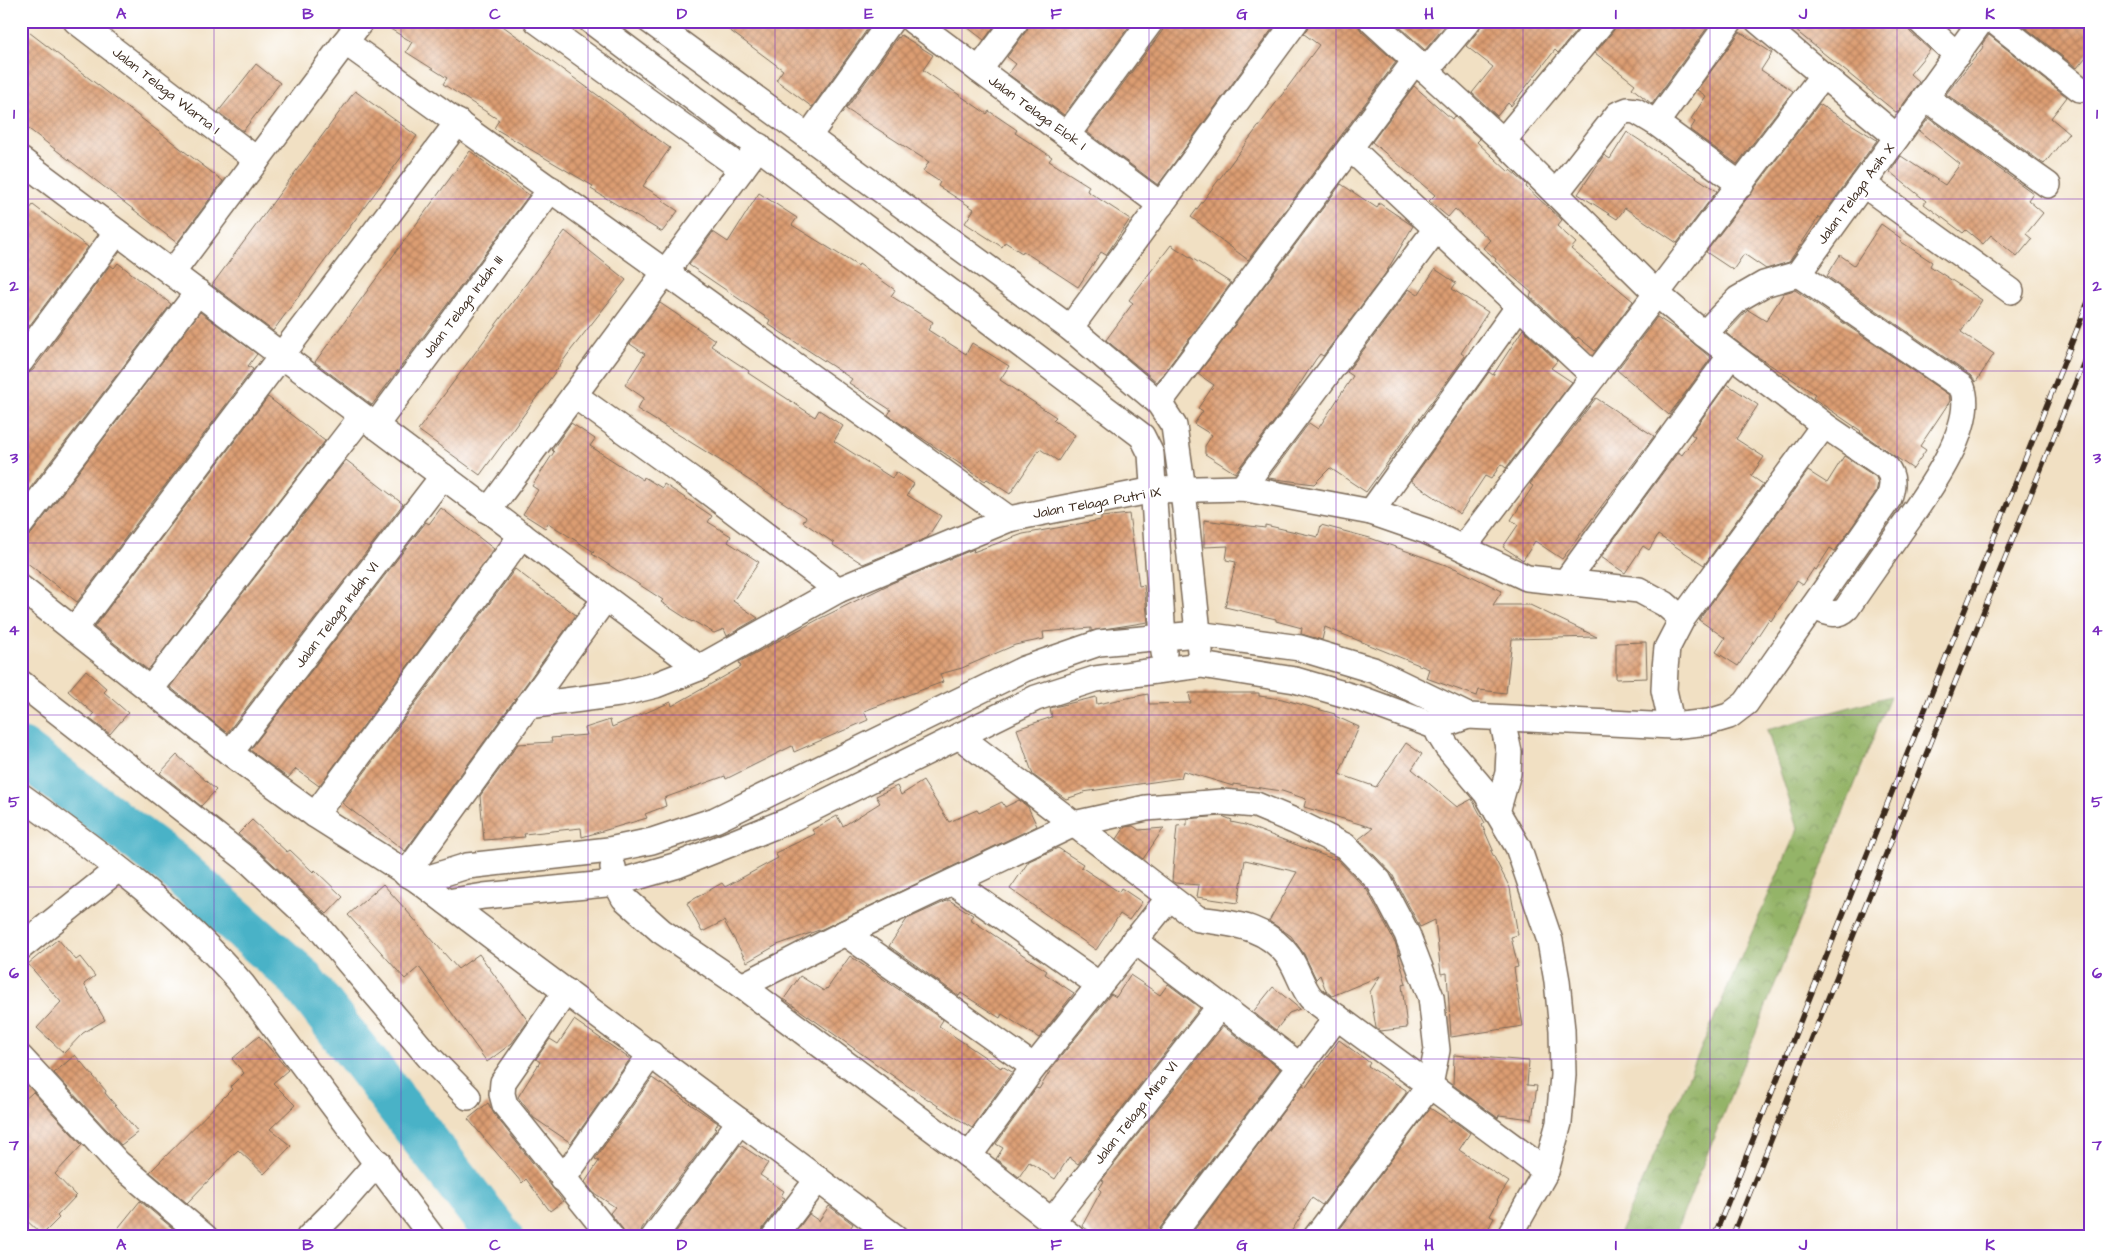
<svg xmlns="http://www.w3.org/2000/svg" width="2111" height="1258" font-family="'Architects Daughter',sans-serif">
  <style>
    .forest { fill: url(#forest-crowns); stroke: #686f43 }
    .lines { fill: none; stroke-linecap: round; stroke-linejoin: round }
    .river { stroke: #49b2c7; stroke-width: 46 }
    .building { fill: url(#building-cross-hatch) }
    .minor-casing { stroke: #7b6a58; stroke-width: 28 }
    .minor { stroke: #fff; stroke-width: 25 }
    .rail-casing { stroke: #3b2a1e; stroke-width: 5.5 }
    .rail { stroke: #fff; stroke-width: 4; stroke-dasharray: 11; stroke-linecap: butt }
    .grid { fill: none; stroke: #7b2cbf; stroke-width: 1; stroke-opacity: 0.55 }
    .labels { text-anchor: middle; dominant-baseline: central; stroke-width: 4; stroke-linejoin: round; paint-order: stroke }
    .street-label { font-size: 14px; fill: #3b2a1e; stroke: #fff }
    .neatline { fill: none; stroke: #7b2cbf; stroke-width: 2 }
    .grid-label { font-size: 16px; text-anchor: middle; font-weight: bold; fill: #7b2cbf }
  </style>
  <defs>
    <pattern id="forest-crowns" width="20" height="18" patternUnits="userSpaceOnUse" patternTransform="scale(1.25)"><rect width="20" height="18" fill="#94b468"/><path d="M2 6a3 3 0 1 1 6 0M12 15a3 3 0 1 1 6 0" fill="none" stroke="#7a9355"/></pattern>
    <pattern id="building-cross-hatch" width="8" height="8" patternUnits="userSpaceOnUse" patternTransform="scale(1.25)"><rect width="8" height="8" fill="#dc9d72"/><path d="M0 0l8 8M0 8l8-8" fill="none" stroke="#b4805d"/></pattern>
  </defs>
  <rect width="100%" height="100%" fill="#fff"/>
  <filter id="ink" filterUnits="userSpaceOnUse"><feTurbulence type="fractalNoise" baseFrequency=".02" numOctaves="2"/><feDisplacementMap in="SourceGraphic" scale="10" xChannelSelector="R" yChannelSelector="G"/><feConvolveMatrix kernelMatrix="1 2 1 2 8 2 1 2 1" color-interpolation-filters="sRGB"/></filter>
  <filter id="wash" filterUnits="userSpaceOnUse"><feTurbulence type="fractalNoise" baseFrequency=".0096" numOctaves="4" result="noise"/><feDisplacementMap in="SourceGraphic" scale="20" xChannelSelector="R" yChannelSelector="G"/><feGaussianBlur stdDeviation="1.12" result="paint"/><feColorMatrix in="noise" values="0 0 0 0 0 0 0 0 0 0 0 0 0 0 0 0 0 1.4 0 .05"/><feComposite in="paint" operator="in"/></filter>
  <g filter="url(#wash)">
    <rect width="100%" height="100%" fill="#f1e0c3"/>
    <path class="forest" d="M1890 696 1674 1237H1618L1798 828 1767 730Z"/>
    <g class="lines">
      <path class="river" d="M21 751 170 863 299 977 500 1237"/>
    </g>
    <g id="blocks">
      <g class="building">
        <path d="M377 21H496L670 148 643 186 664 199 663 201 678 211 662 232 591 189 593 186 494 128 499 120 443 84 447 78 406 52 412 42Z"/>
        <path d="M717 21H873L812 107 776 80 783 70Z"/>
        <path d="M959 21H998L984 40Z"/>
        <path d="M1030 21H1133L1064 115 1008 74 1016 64 1007 57 1027 30Z"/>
        <path d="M1165 21H1278L1158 185 1087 132 1163 30Z"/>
        <path d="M1310 21H1355L1362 32 1396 62 1248 260 1191 217 1319 45 1304 34Z"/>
        <path d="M1403 21H1449L1425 50 1399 26Z"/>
        <path d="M1482 21H1584L1558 53 1555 50 1511 106 1508 103 1497 116 1472 93 1493 67 1466 46 1479 30Z"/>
        <path d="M1617 21H1712L1652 104 1632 88 1635 84 1595 53 1614 30Z"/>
        <path d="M1784 21H1906L1910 32 1930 50 1910 74 1919 82 1897 113Z"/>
        <path d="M2017 21H2090V52L2077 68Z"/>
        <path d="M21 26 223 181 177 243 21 123Z"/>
        <path d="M1740 32 1772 53 1761 70 1793 91 1737 164 1690 130 1695 122 1691 119 1706 96 1697 90Z"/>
        <path d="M901 35 933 55 923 70 987 114 989 111 1017 130 1015 133 1052 157 1049 161 1089 186 1087 191 1130 219 1106 255 1101 252 1078 287 1023 251 1022 253 1005 242 1002 247 965 223 974 209 938 186 940 182 923 171 929 162 846 109 898 37 899 38Z"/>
        <path d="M1989 35 2067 97 2051 118 2069 133 2044 164 1946 94 1984 46 1982 44Z"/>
        <path d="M256 64 280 83 243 131 218 112Z"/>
        <path d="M1414 86 1452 119 1454 116 1480 139 1477 142 1509 172 1510 170 1524 182 1527 185 1526 187 1562 220 1557 226 1576 243 1571 249 1633 301 1595 351 1578 337 1576 339 1530 296 1532 293 1495 261 1496 259 1483 248 1490 240 1455 209 1448 217 1429 201 1435 195 1372 142Z"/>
        <path d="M355 91 417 136 273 331 212 285Z"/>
        <path d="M1819 104 1877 140 1821 218 1819 217 1789 262 1766 269 1744 254 1733 270 1706 252Z"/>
        <path d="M1929 118 2033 193 2028 200 2043 213 2026 234 2032 239 2017 257 1991 235 1983 244 1966 230 1963 233 1924 204 1926 201 1890 172 1901 156 1945 185 1960 164 1919 131Z"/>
        <path d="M1627 132 1717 191 1677 243 1625 208 1617 219 1578 194 1604 155 1610 159Z"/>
        <path d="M470 151 529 195 372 405 315 362Z"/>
        <path d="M1341 184 1377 208 1379 203 1413 226 1385 274 1323 356 1320 354 1316 359 1285 407 1235 473 1205 454V446L1212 435 1194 424 1203 411 1198 408 1214 385 1198 374Z"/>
        <path d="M759 193 797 218 792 225 858 266 859 264 895 290 891 296 933 322 928 330 966 354 972 343 1009 366 1000 380 1056 417 1053 420 1075 435 1058 461 1040 449 1010 494 987 479 985 481 888 415 891 410 849 383 852 379 768 324 770 320 689 265 713 232 728 242Z"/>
        <path d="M33 205 88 247 21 337V221Z"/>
        <path d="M1881 224 1902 239 1900 241 1932 262 1930 266 1982 300 1961 332 1994 354 1976 382 1970 375 1827 276 1840 255 1854 265Z"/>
        <path d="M565 231 626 280 571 350 480 475 418 430Z"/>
        <path d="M1171 245 1231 283 1157 382 1106 340 1133 303 1129 300Z"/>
        <path d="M118 263 171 304 21 500V375L27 374 33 370 110 265 114 268Z"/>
        <path d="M1435 269 1456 283 1452 289 1488 312 1461 353 1465 356 1366 492 1330 468 1314 484 1268 478 1309 423 1318 429 1353 376 1347 372 1409 289 1418 295Z"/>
        <path d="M1795 290 1949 395 1950 401 1920 446 1926 450 1913 469 1860 432 1861 431 1813 398 1815 394 1752 353 1726 333 1748 310 1766 321 1784 293Z"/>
        <path d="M660 303 715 340 711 346 749 371 748 373 815 417 819 410 843 426 834 441 892 478 896 472 914 484 907 495 941 516 927 538 863 564 833 545 834 543 803 522 806 517 741 475 742 474 637 409 644 398 625 385 645 354 630 344Z"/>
        <path d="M200 312 257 354 248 366 253 369 77 602 21 558V538L27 537 32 533Z"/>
        <path d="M1657 317 1680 332 1711 358 1669 415 1617 370Z"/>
        <path d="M1523 329 1557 361 1551 368 1572 382 1506 468 1501 464 1491 479 1485 476 1460 514 1411 481 1489 372 1493 375Z"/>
        <path d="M1727 384 1758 405 1736 439 1764 457 1751 476 1763 484 1704 565 1658 535 1649 550 1643 546 1625 573 1601 557 1678 452 1682 455 1695 437 1691 434Z"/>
        <path d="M268 397 325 441 148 670 94 627Z"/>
        <path d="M1596 398 1654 436 1562 559 1535 541 1523 560 1503 547 1518 525 1511 520 1533 486 1530 484Z"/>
        <path d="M571 423 595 439 590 446 643 480 644 477 662 488 664 484 712 516 708 522 731 536 728 542 759 562 733 601 758 618 727 636 724 629 714 633 693 621 692 622 661 602 663 600 592 554 594 552 548 523 545 528 523 514 538 490 532 486 554 452 552 450Z"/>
        <path d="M1844 456 1876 477 1878 483 1876 492 1835 551 1830 548 1816 570 1814 568 1803 585 1797 581 1771 621 1769 619 1738 666 1716 652 1725 638 1699 620 1808 471 1827 483Z"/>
        <path d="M346 460 403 504 227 733 170 687Z"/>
        <path d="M441 508 494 549 319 786 296 769 288 778 250 750 426 522 429 524Z"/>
        <path d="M1129 514 1139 586 1144 585 1148 622 1091 631V628L1043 632 1044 639 1015 645 962 668 940 674 943 682 864 711 868 720 794 752 792 746 726 779 725 776 664 798 666 806 645 814 647 818 582 837 581 828 524 834 525 837 484 840 480 796 518 744 552 742 551 738 587 735 585 728 610 720 612 727 671 702 672 706 741 667 739 662 819 619 892 583 974 549 973 552 1023 534 1101 520V517Z"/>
        <path d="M1204 520 1265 528V525L1318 537 1321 525 1370 538 1457 569 1502 591 1493 605H1530L1597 637 1512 639 1506 693 1479 690 1477 696 1426 678 1429 669 1325 627 1322 640 1301 634 1302 628 1276 621V619L1225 607 1236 562 1226 560 1228 546 1204 547Z"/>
        <path d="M515 569 576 615 405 851 342 803Z"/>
        <path d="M1646 642 1647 678 1616 679V643Z"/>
        <path d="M86 670 107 689 104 692 128 713 110 734 90 719 94 714 68 691Z"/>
        <path d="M1189 693H1259V696L1282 699 1335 714V716L1359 727 1339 774 1376 787 1406 743 1422 754 1412 769 1457 807 1472 799 1485 823 1482 825 1493 850 1491 851 1510 888 1518 935 1511 937 1518 967 1514 968 1523 1026 1451 1037 1447 973 1441 974 1435 920 1420 927 1392 874 1359 839 1373 828 1304 807 1306 799 1282 791 1233 784V786L1183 771 1181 778 1083 792 1084 793 1066 799 1033 775 1017 729 1052 717 1050 708 1096 697 1097 704 1148 694 1149 704 1191 703Z"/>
        <path d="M177 755 216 790 201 806 160 773Z"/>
        <path d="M923 781 949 822 977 810 979 813 1002 802 1005 807 1019 800 1028 807 1037 826 822 929 777 945 747 962 724 921 702 932 687 903 722 883 725 887 778 858 775 853 815 834 812 830 837 816 843 826 880 803 876 796 897 786 901 795Z"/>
        <path d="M1222 816 1232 820 1231 822 1245 825 1333 859 1336 858 1367 890 1396 945 1406 984 1402 985 1407 1028 1380 1031 1376 1028 1370 992 1380 976 1332 996 1326 991 1320 975 1316 979 1304 954 1291 936 1269 921 1297 872 1245 860 1238 903 1197 897 1199 885 1175 883 1172 881 1177 826 1187 825V819Z"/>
        <path d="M252 820 287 852 290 850 313 872 315 870 343 897 327 914 260 852 238 834Z"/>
        <path d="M1133 826 1139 830 1164 828 1143 859 1117 839 1125 827Z"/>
        <path d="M1058 848 1083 864 1081 867 1119 892 1121 888 1142 902 1129 920 1120 914 1096 950 1010 889 1029 861Z"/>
        <path d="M383 884 458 969 479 954 528 1021 512 1043 487 1062 419 967 405 979 348 915Z"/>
        <path d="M949 900 973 915 970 919 1047 971 1045 974 1074 993 1039 1038 1002 1014 1000 1018 961 993 959 996 889 946 907 919Z"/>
        <path d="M58 939 76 960 80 957 95 976 84 984 105 1020 83 1033 64 1053 37 1028 61 1002 28 964Z"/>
        <path d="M850 956 943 1020 939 1026 1001 1068 1002 1066 1012 1072 972 1128 906 1085 784 999 800 976 824 991 826 988 827 989Z"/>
        <path d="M1130 975 1160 995 1168 984 1200 1008 1078 1164 1069 1157 1055 1179 1029 1162 1019 1177 996 1159 1003 1148 996 1144 1036 1088 1039 1089 1054 1065 1111 994 1116 997Z"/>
        <path d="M1273 987 1300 1009 1289 1013 1276 1030 1253 1012Z"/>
        <path d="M574 1020 630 1059 571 1143 534 1118 518 1097 540 1062 536 1059 550 1039 558 1044Z"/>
        <path d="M1223 1026 1280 1069 1160 1228 1157 1237H1098L1082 1226 1101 1191 1099 1189 1104 1181 1102 1180Z"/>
        <path d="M259 1036 288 1070 273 1083 295 1105 270 1129 291 1146 264 1174 238 1150 187 1203 150 1172 232 1089 230 1087 244 1073 232 1059Z"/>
        <path d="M1339 1040 1370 1063 1368 1066 1406 1090V1093L1322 1205 1312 1198 1288 1237H1197L1192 1233 1303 1085 1306 1087Z"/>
        <path d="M75 1055 106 1091 105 1093 138 1132 121 1145 54 1073Z"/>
        <path d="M1454 1055 1529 1061 1527 1085 1537 1086 1532 1119 1499 1115 1498 1118 1453 1085Z"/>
        <path d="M652 1078 718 1123 715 1128 716 1129 642 1228 640 1237H625L622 1228 610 1213 615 1207 594 1193 585 1182 599 1161 595 1159Z"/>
        <path d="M33 1092 82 1145 55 1174 76 1196 57 1216 59 1218 42 1235 21 1215V1103Z"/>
        <path d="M488 1103 494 1114 563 1201 550 1211 526 1179 522 1183 468 1119Z"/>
        <path d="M1430 1108 1451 1122V1119L1470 1133 1459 1150 1509 1182 1497 1200 1498 1201 1490 1216 1494 1218 1484 1237H1334Z"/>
        <path d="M740 1145 768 1163 760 1175 784 1191 781 1196 785 1198 763 1228 760 1237H672Z"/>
        <path d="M140 1201 183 1237H111Z"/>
        <path d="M829 1206 853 1224 844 1237H792L809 1214 819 1221Z"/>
      </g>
    </g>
  </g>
  <g filter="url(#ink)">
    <use href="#blocks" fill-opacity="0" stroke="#7b6a58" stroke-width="1"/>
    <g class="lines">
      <defs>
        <g id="minor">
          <path d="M76 21 257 160"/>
          <path d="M537 21 742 169"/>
          <path d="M591 21 1142 436 1151 454 1164 653"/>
          <path d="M650 21 1070 328 1159 403 1174 426 1183 490 1200 651"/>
          <path d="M913 21 1161 205"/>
          <path d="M1758 21 1897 137"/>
          <path d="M1920 21 1957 55"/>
          <path d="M1994 21 2080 89"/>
          <path d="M345 42 1009 519"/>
          <path d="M979 70 1016 21"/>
          <path d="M1426 71 1468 21"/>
          <path d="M1925 97 2048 185"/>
          <path d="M1656 123 1730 21"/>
          <path d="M1067 135 1151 21"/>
          <path d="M808 137 891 21"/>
          <path d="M1503 141 1603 21"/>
          <path d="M1350 148 1594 376"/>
          <path d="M21 160 699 668"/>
          <path d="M1863 184 2011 291"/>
          <path d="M1556 193 1618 114 1628 110 1636 111 1656 123 1741 185"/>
          <path d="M172 273 361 21"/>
          <path d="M1798 274 1962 387C1978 428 1920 503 1897 536 1880 560 1863 584 1847 608 1836 619 1826 611 1813 607"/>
          <path d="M1070 328 1296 21"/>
          <path d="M1704 334 1738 299 1764 284 1798 274 1981 21"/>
          <path d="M21 361 117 232"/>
          <path d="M574 395 698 484 838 590"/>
          <path d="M1159 403 1415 61"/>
          <path d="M375 426 551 189"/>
          <path d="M1242 488 1436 229"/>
          <path d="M488 511 759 146"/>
          <path d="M1371 512 1519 306"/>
          <path d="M21 524 198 292"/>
          <path d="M1463 548 1823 75"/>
          <path d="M1566 581 1731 355"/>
          <path d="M21 588 230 753 315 815 419 881 518 956 895 1237"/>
          <path d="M74 630 458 122"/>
          <path d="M21 683 250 862 317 925 429 1057 468 1097"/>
          <path d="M150 690 362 416"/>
          <path d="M527 706 619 694 656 685 699 668 838 590 1009 519 1154 490 1242 488 1371 512 1426 531 1527 578 1639 590 1665 604 1682 619"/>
          <path d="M1441 712 1437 727 1439 734 1447 747 1486 793 1518 847 1550 941 1557 981 1562 1030 1563 1075 1559 1123 1546 1171 1509 1237"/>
          <path d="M1672 726 1664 690 1665 668 1667 648 1682 619 1824 425"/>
          <path d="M959 736 1198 919C1233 924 1266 925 1289 957 1298 970 1301 985 1311 998L1546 1171"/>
          <path d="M230 753 443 476"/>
          <path d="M21 796C100 853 179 910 242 984L432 1237"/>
          <path d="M1497 812 1508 773 1509 752 1502 719"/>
          <path d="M315 815 522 535"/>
          <path d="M613 867 616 883 624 898 661 931 742 986 969 1156 1072 1237"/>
          <path d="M406 874 605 599"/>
          <path d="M419 881 467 866 609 850 652 841 715 820 1024 669 1099 643 1197 634 1300 648 1373 670 1468 716 1672 726 1709 722 1729 716 1746 703 1889 498C1893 486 1894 477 1886 467L1824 425 1704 334 1657 294 1503 141 1372 21"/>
          <path d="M953 882 1098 984"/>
          <path d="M447 902 484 896 616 883 678 865 787 821 1036 698 1095 679 1201 665 1295 680 1364 700 1437 727 1468 716"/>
          <path d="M845 933 1034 1067"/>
          <path d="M1134 940 1300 1066"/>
          <path d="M21 947 118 869"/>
          <path d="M742 986 845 933 1074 824 1146 808 1222 802 1256 805 1294 821 1345 846 1379 881 1407 934 1431 997 1437 1050 1430 1085 1316 1237"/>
          <path d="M566 991 503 1082 502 1094 505 1105 611 1237"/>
          <path d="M21 1058 118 1163 205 1237"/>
          <path d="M969 1156 1034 1067 1169 898"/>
          <path d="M563 1179 651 1054"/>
          <path d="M1052 1221 1220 1006"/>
          <path d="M309 1237 333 1213 378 1162"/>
          <path d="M654 1237 740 1121"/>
          <path d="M774 1237 818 1179"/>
          <path d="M1171 1237 1337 1017"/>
        </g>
      </defs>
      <use href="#minor" class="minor-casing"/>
      <use href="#minor" class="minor"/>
      <defs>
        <g id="rail">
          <path d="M1714 1237 2090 297"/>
          <path d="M1732 1237 2090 347"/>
        </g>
      </defs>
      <use href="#rail" class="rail-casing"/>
      <use href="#rail" class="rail"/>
    </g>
  </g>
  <path class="grid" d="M214 21V1237M401 21V1237M588 21V1237M775 21V1237M962 21V1237M1149 21V1237M1336 21V1237M1523 21V1237M1710 21V1237M1897 21V1237M21 199H2090M21 371H2090M21 543H2090M21 715H2090M21 887H2090M21 1059H2090"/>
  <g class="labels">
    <g class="street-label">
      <text transform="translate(166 91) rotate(38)">Jalan Telaga Warna I</text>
      <text transform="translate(1037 113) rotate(36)">Jalan Telaga Elok I</text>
      <text transform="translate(1856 194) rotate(-54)">Jalan Telaga Asih X</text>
      <text transform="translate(463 307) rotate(-53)">Jalan Telaga Indah III</text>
      <text transform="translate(1097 503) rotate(-10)">Jalan Telaga Putri IX</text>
      <text transform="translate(337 615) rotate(-53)">Jalan Telaga Indah VI</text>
      <text transform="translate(1136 1113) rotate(-52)">Jalan Telaga Mina VI</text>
    </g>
  </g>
  <rect width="2111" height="1258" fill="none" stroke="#fff" stroke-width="55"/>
  <rect x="28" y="28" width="2056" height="1202" class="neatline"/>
  <g class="grid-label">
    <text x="121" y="19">A</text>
    <text x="308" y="19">B</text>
    <text x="495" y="19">C</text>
    <text x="682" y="19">D</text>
    <text x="869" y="19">E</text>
    <text x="1056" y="19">F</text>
    <text x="1242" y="19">G</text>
    <text x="1429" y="19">H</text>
    <text x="1616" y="19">I</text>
    <text x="1803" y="19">J</text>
    <text x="1990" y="19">K</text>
    <text x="14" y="119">1</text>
    <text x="2097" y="119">1</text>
    <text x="14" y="291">2</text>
    <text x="2097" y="291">2</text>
    <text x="14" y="463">3</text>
    <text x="2097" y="463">3</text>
    <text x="14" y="635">4</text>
    <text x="2097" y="635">4</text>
    <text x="14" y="807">5</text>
    <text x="2097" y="807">5</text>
    <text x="14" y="978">6</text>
    <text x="2097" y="978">6</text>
    <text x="14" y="1150">7</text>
    <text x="2097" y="1150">7</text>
    <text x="121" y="1250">A</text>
    <text x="308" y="1250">B</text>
    <text x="495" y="1250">C</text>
    <text x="682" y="1250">D</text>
    <text x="869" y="1250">E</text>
    <text x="1056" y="1250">F</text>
    <text x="1242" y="1250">G</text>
    <text x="1429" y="1250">H</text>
    <text x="1616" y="1250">I</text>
    <text x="1803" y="1250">J</text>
    <text x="1990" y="1250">K</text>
  </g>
</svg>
